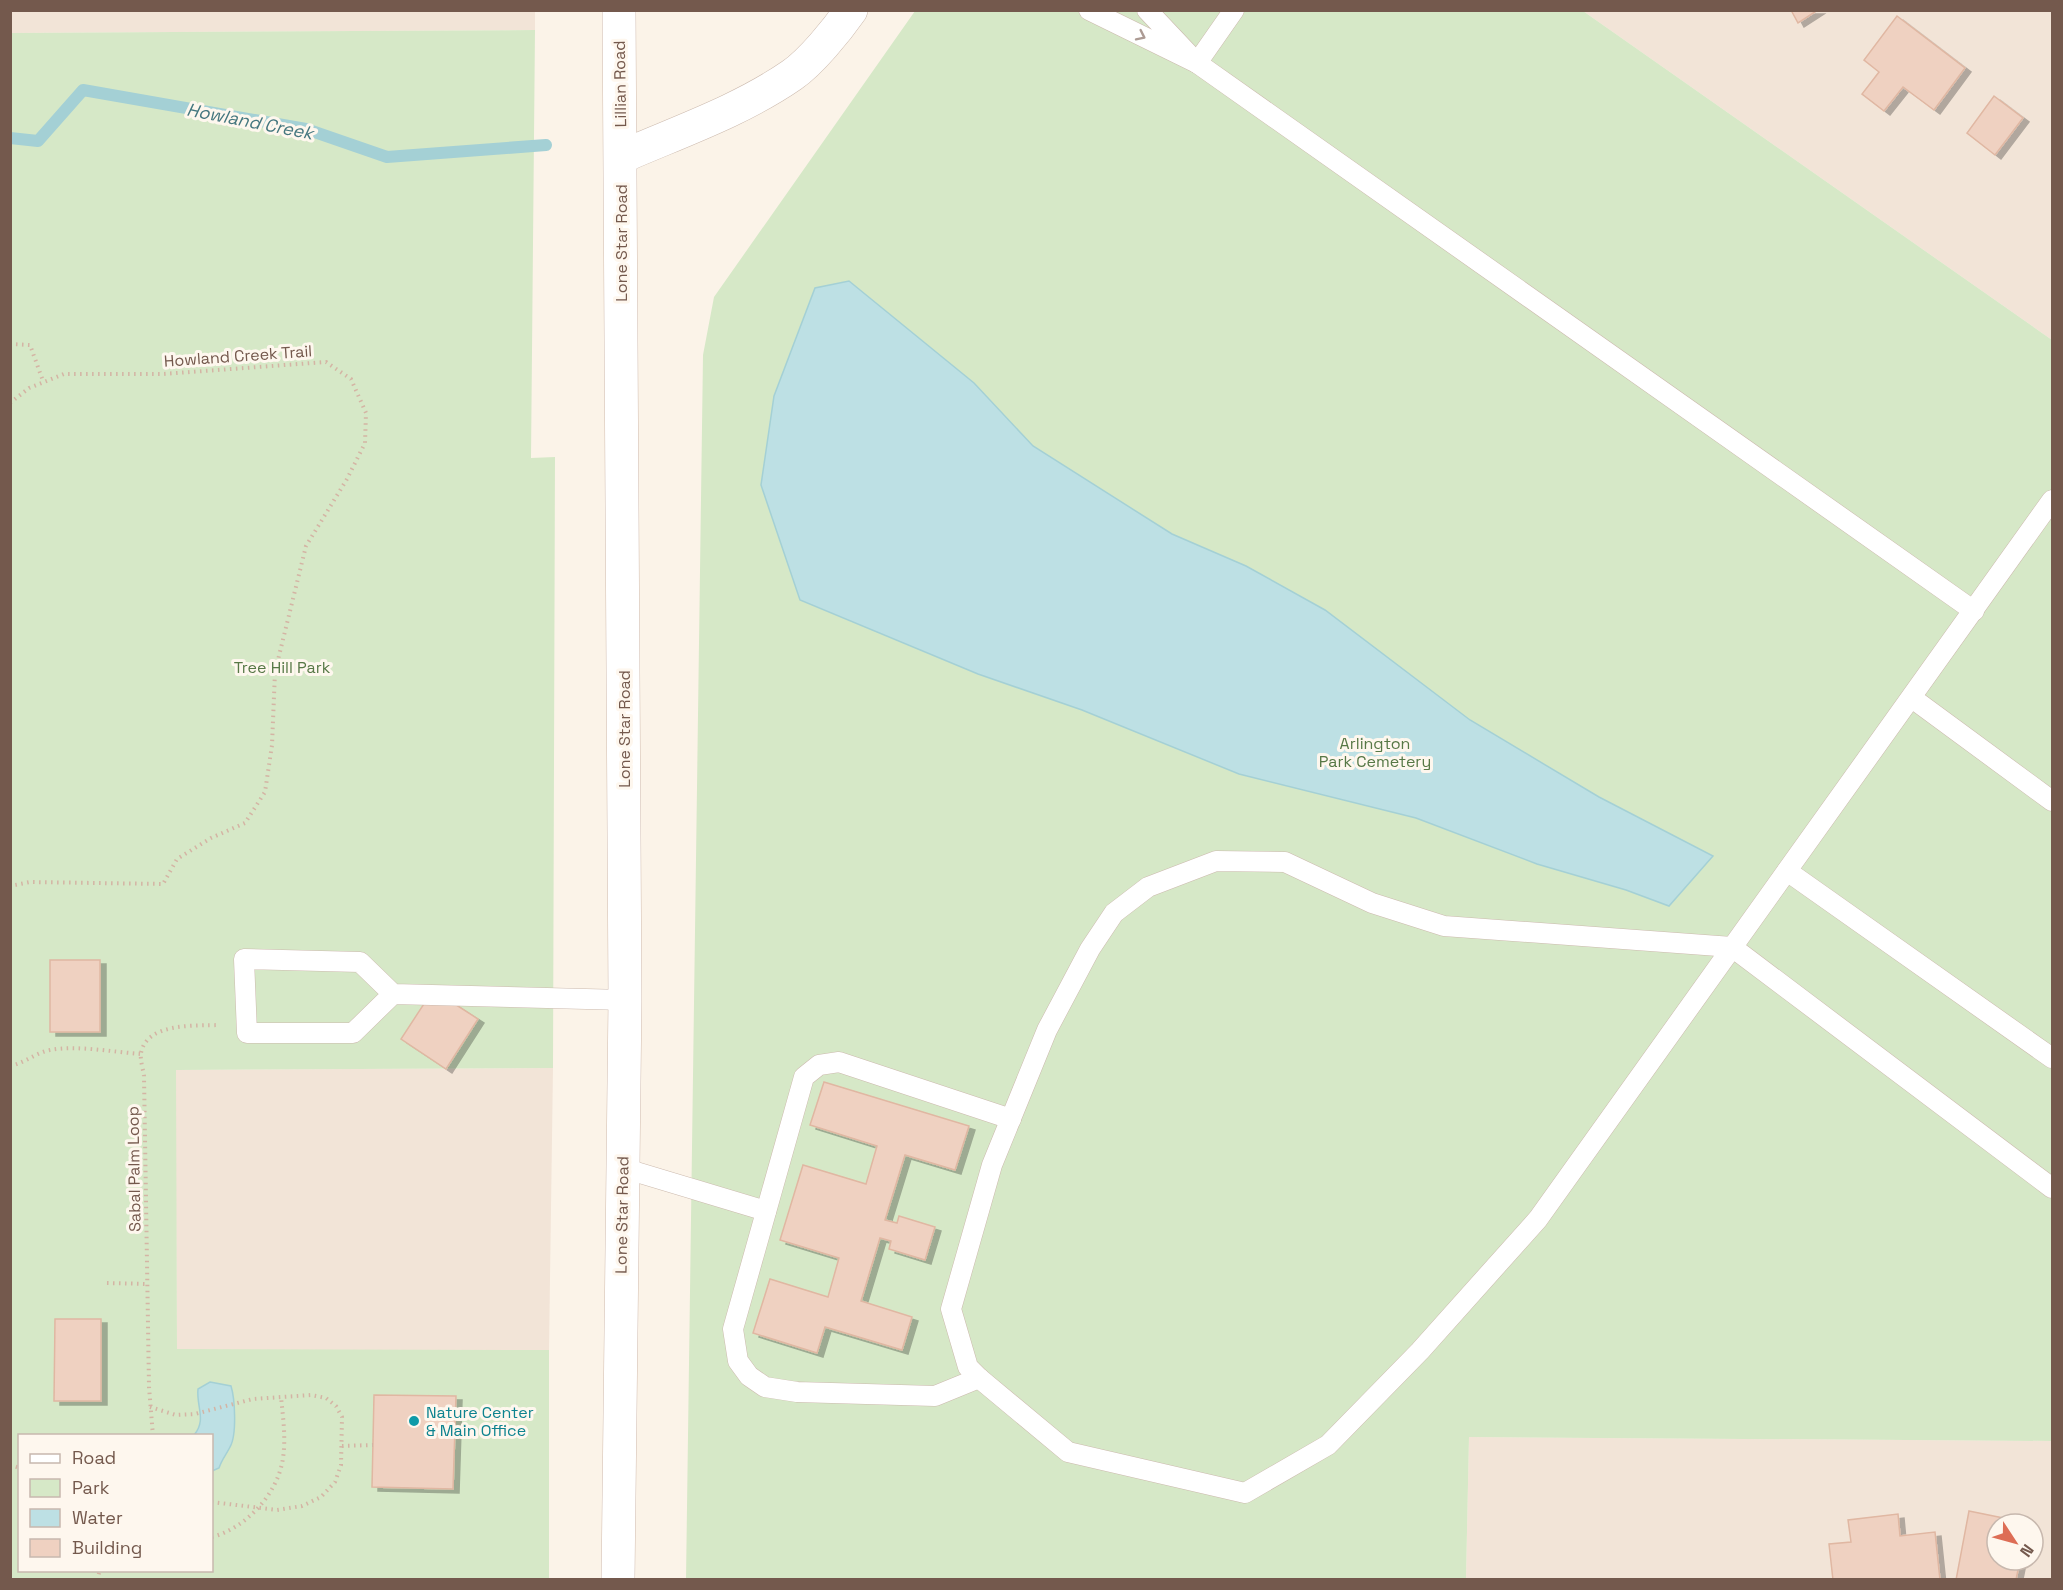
<svg xmlns="http://www.w3.org/2000/svg" width="2063" height="1590" font-family="'Space Grotesk',sans-serif">
  <style>
    .residential { fill: #f2e4d7; fill-rule: evenodd }
    .green { fill: #d6e8c7; fill-rule: evenodd }
    .water { fill: #bde0e4; stroke: #a4d0d5; stroke-width: 1.5 }
    .lines { fill: none; stroke-linecap: round; stroke-linejoin: round }
    .stream { stroke: #a4d0d5; stroke-width: 12 }
    .building { fill: #efd1c1; stroke: #e0b7a2; stroke-width: 1.5; filter: url(#shadow) }
    .lane-casing { stroke: #ccbaae; stroke-width: 21 }
    .street-casing { stroke: #ccbaae; stroke-width: 34 }
    .secondary-casing { stroke: #d1bcaf; stroke-width: 34 }
    .path { stroke: #d4b4a4; stroke-width: 4; stroke-dasharray: 1.5 4.5; stroke-linecap: butt }
    .lane { stroke: #fff; stroke-width: 20 }
    .street { stroke: #fff; stroke-width: 33 }
    .secondary { stroke: #fff; stroke-width: 33 }
    .oneway { stroke: #ac9b94 }
    .culture-dot { fill: #0f9aa8; stroke: #fef7ee; stroke-width: 2 }
    .labels { text-anchor: middle; dominant-baseline: central; stroke-width: 6; stroke-linejoin: round; paint-order: stroke }
    .street-label { font-size: 16px; fill: #74594d; stroke: #fef7ee }
    .park-label { font-size: 16px; fill: #577846; stroke: #fef7ee }
    .culture-label { font-size: 16px; fill: #0d838f; stroke: #fef7ee; text-anchor: start }
    .water-label { font-size: 18px; font-style: italic; fill: #45777f; stroke: #fef7ee }
  </style>
  <defs>
    <filter id="shadow"><feDropShadow dx="6" dy="4" stdDeviation="0" flood-color="#0004"/></filter>
  </defs>
  <rect width="100%" height="100%" fill="#fbf3e8"/>
  <g class="residential">
    <path d="M10 11H535V30L11 33Z"/>
    <path d="M1583 11H2052V340Z"/>
    <path d="M553 1068 549 1350H177L175 1070Z"/>
    <path d="M1469 1437 2052 1441V1579L1466 1580ZM1997 1524H2033V1560H1997Z"/>
  </g>
  <g class="green">
    <path d="M915 11H1583L2052 340V1441L1469 1437 1466 1579 686 1580 703 355 714 297Z"/>
    <path d="M535 30 531 458 555 457 553 1068 176 1070 177 1349 549 1350V1579H11L10 33ZM20 1436H212V1570H20Z"/>
  </g>
  <g class="water">
    <path d="M849 281 974 383 1033 446 1172 534 1246 566 1325 610 1470 720 1599 797 1713 856 1669 906 1626 890 1537 864 1416 818 1239 774 1082 710 978 674 800 600 761 485 774 396 815 288Z"/>
    <path d="M210 1382 231 1386C235 1399 237 1435 230 1447 226 1455 222 1459 219 1468L212 1471V1436L194 1435C207 1420 196 1406 198 1389Z"/>
  </g>
  <g class="lines">
    <path class="stream" d="M10 138 38 141 83 90 306 129 387 157 546 145"/>
  </g>
  <g class="building">
    <path d="M1791 10H1818L1798 23Z"/>
    <path d="M1897 16 1965 68 1934 110 1903 87 1884 111 1862 94 1879 72 1864 60Z"/>
    <path d="M1994 96 2023 118 1995 155 1967 133Z"/>
    <rect x="50" y="960" width="50" height="72"/>
    <path d="M433 990 478 1019 446 1069 401 1039Z"/>
    <path d="M824 1082 969 1126 955 1170 905 1155 885 1220 897 1223 899 1216 935 1227 925 1260 889 1249 891 1241 880 1238 861 1301 912 1317 902 1350 825 1327 817 1353 753 1333 770 1279 828 1297 839 1258 780 1240 803 1165 866 1184 877 1146 810 1125Z"/>
    <path d="M55 1319H101V1401H54Z"/>
    <path d="M374 1395 456 1396 453 1489 372 1487Z"/>
    <path d="M1969 1511 2028 1523 1997 1524V1560H2020L2016 1580H1956Z"/>
    <path d="M1898 1514 1900 1536 1935 1532 1940 1580H1833L1829 1544 1851 1542 1848 1520Z"/>
  </g>
  <g class="lines">
    <defs>
      <g id="lane">
        <path d="M1089 10 1197 63 1147 10"/>
        <path d="M1234 10 1197 63 1974 611"/>
        <path d="M2052 500 1538 1219 1420 1351 1328 1445 1245 1493 1068 1452 979 1378 968 1367 951 1309 992 1165 1047 1030 1090 949 1114 913 1148 887 1216 861 1285 862 1372 903 1444 926 1732 947 2052 1188"/>
        <path d="M1912 698 2052 801"/>
        <path d="M1787 871 2052 1058"/>
        <path d="M393 994 353 1033H247L244 959 360 962 393 994 625 1000"/>
        <path d="M623 1168 766 1211"/>
        <path d="M979 1378 935 1396 797 1392 765 1387 749 1376 738 1361 733 1329 804 1077 819 1065 839 1062 1011 1119"/>
      </g>
      <path id="street" d="M621 157C678 132 740 111 792 75 811 62 837 30 851 10"/>
      <path id="secondary" d="M618 1580 625 1000 619 10"/>
    </defs>
    <use href="#lane" class="lane-casing"/>
    <use href="#street" class="street-casing"/>
    <use href="#secondary" class="secondary-casing"/>
    <g class="path">
      <path d="M10 344 30 345 43 381"/>
      <path d="M10 403 29 388 64 374H163L326 362 351 379 366 413 365 443 347 479 306 546 275 672 272 745 265 792 245 823 211 838 177 859 163 884 30 882 10 886"/>
      <path d="M10 1066C25 1063 35 1053 50 1050 77 1045 113 1052 141 1054"/>
      <path d="M107 1283 148 1284"/>
      <path d="M150 1407 176 1415 195 1414 253 1399 311 1395 326 1398 336 1406 342 1417 341 1465 335 1482 321 1497 302 1506 277 1510 212 1502"/>
      <path d="M153 1436 149 1387 144 1076C143 1069 140 1060 141 1053 147 1022 196 1026 219 1025"/>
      <path d="M342 1446 373 1445"/>
      <path d="M10 1465 20 1468"/>
      <path d="M212 1537C246 1528 278 1494 283 1458 286 1438 283 1417 281 1397"/>
      <path d="M97 1580 100 1570"/>
    </g>
    <use href="#lane" class="lane"/>
    <use href="#street" class="street"/>
    <use href="#secondary" class="secondary"/>
  </g>
  <defs><path id="oneway-chevron" d="M-2-3.5L2.5 0L-2 3.5" fill="none" stroke-width="1.6" stroke-linecap="round" stroke-linejoin="round" transform="scale(1.5)"/></defs>
  <use class="oneway" href="#oneway-chevron" transform="translate(1141 36) rotate(26)"/>
  <circle class="culture-dot" cx="414" cy="1421" r="6"/>
  <g class="labels">
    <g class="street-label">
      <text transform="translate(620 84) rotate(-91)">Lillian Road</text>
      <text transform="translate(621 243) rotate(-90)">Lone Star Road</text>
      <text transform="translate(238 356) rotate(-4)">Howland Creek Trail</text>
      <text transform="translate(624 729) rotate(-90)">Lone Star Road</text>
      <text transform="translate(134 1169) rotate(-91)">Sabal Palm Loop</text>
      <text transform="translate(622 1215) rotate(-89)">Lone Star Road</text>
    </g>
    <g class="park-label">
      <text x="282" y="667">Tree Hill Park</text>
      <text x="1375" y="743">Arlington<tspan x="1375" dy="18">Park Cemetery</tspan></text>
    </g>
    <g class="culture-label">
      <text x="426" y="1412">Nature Center<tspan x="426" dy="18">&amp; Main Office</tspan></text>
    </g>
    <g class="water-label">
      <text transform="translate(250 121) rotate(11)">Howland Creek</text>
    </g>
  </g>
  <rect width="2063" height="1590" fill="none" stroke="#74594d" stroke-width="24"/>
  <rect x="18" y="1434" width="195" height="138" fill="#fef7ee" stroke="#c7b8ae" stroke-width="1.5"/>
  <rect x="30" y="1454" width="30" height="9" fill="#ffffff" stroke="#c7b8ae" stroke-width="1.5"/>
  <text x="72" y="1464" font-size="18" fill="#74594d">Road</text>
  <rect x="30" y="1479" width="30" height="18" fill="#d6e8c7" stroke="#c7b8ae" stroke-width="1.5"/>
  <text x="72" y="1494" font-size="18" fill="#74594d">Park</text>
  <rect x="30" y="1509" width="30" height="18" fill="#bde0e4" stroke="#c7b8ae" stroke-width="1.5"/>
  <text x="72" y="1524" font-size="18" fill="#74594d">Water</text>
  <rect x="30" y="1539" width="30" height="18" fill="#efd1c1" stroke="#c7b8ae" stroke-width="1.5"/>
  <text x="72" y="1554" font-size="18" fill="#74594d">Building</text>
  <g transform="translate(2015 1542) rotate(126)"><circle r="28" fill="#fef7ee" stroke="#c7b8ae" stroke-width="1.5"/>
  <path d="M0-4.5L10 22L0 15L-10 22Z" fill="#dd6d55"/>
  <text y="-9" font-size="16" font-weight="bold" text-anchor="middle" fill="#74594d">N</text>
  </g>
</svg>
